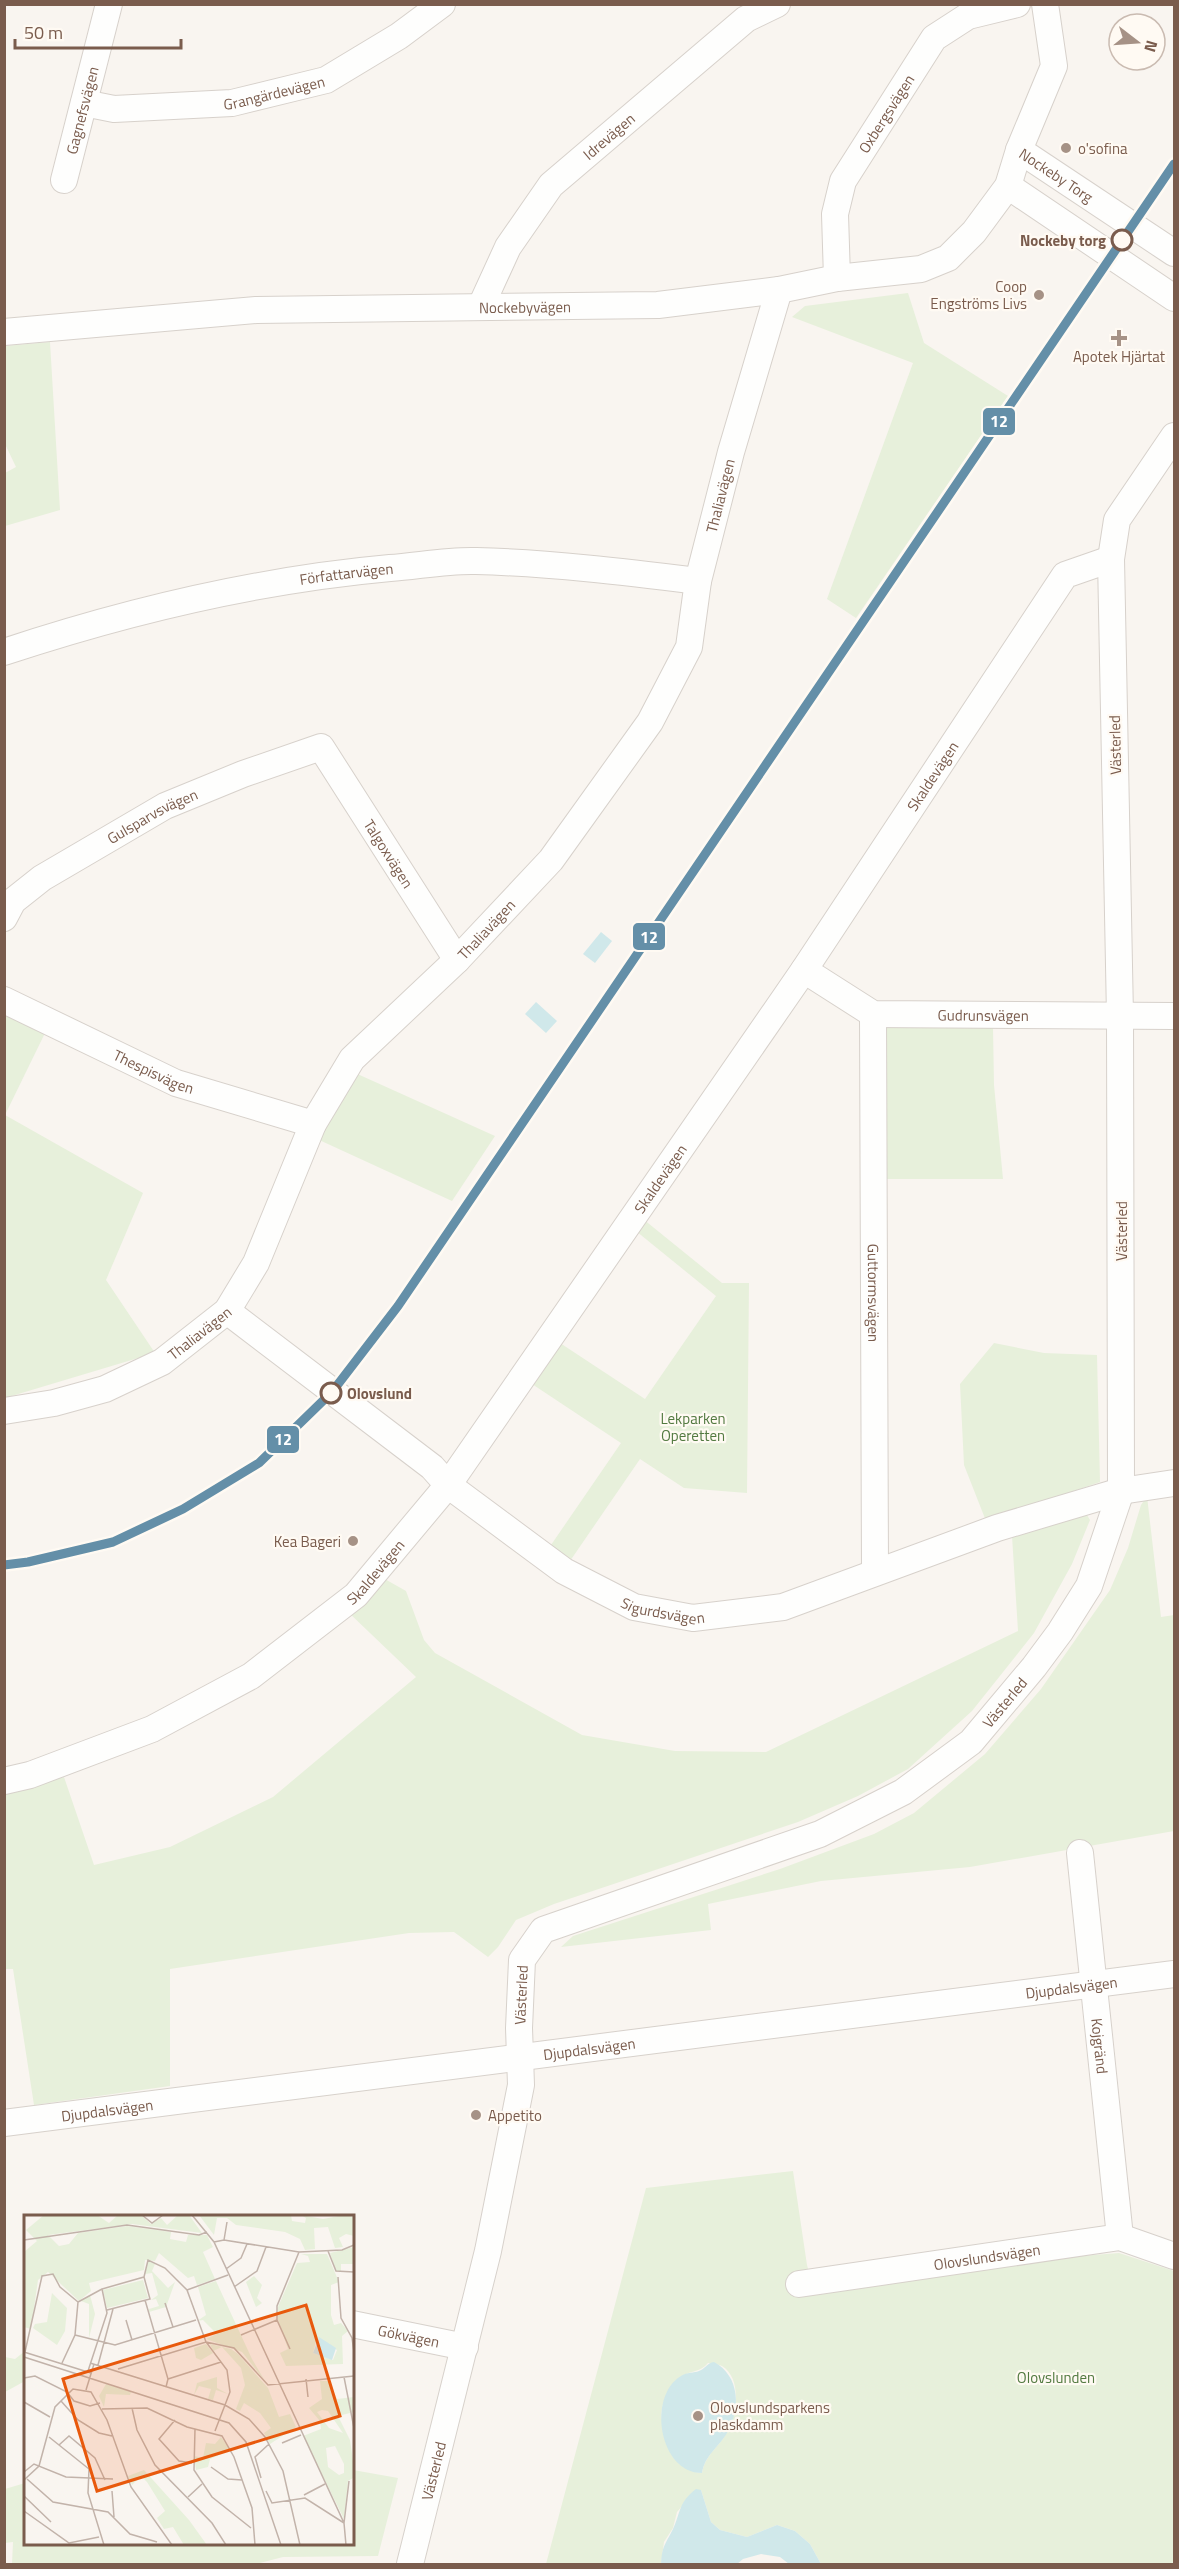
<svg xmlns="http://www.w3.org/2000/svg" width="1179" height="2569" font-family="'Titillium Web',sans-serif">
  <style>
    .green { fill: #e7f0db; fill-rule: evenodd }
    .water { fill: #d0e8ea }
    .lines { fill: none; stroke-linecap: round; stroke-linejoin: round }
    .minor-casing { stroke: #d7d1cb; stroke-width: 28 }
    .minor { stroke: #fefefd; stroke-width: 26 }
    .tram-1-casing { stroke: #fffaf3; stroke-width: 14 }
    .tram-1 { stroke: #648fa8; stroke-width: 9 }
    .poi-dot { fill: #a69286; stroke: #fffaf3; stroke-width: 2 }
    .stop-dot { fill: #fffaf3; stroke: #7a5c4d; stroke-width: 3 }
    .labels { text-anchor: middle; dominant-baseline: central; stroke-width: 4.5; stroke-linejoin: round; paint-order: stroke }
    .street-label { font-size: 15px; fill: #7a5c4d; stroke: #fffaf3 }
    .poi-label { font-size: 15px; fill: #7a5c4d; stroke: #fffaf3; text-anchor: start }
    .stop-label { font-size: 15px; font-weight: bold; fill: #7a5c4d; stroke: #fffaf3; text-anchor: end }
    .park-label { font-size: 15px; fill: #537a41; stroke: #fffaf3 }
    .inset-road { fill: none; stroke: #c2b3aa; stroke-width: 1.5 }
    .view { fill: #e8590c; fill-opacity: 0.15; stroke: #e8590c; stroke-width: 3 }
    .inset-edge { fill: none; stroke: #7a5c4d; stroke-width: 3 }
    .line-badge { stroke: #fffaf3; stroke-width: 2 }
    .badge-label { font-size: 16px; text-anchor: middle; font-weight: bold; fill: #fff }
  </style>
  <rect width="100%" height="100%" fill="#f9f5f0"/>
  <g class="green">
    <path d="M908 293 924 343 1008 396 856 618 827 599 913 363 792 317 805 306Z"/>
    <path d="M50 342 60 510 5 526V473L16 467 5 444V346Z"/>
    <path d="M5 1015 18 1017 46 1031 5 1115Z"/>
    <path d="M993 1027 994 1085 1003 1179H884L886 1028Z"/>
    <path d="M353 1072 495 1136 452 1201 317 1139Z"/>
    <path d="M5 1115 143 1193 106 1280 155 1353 5 1398Z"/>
    <path d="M643 1219 722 1283H749L747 1493 684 1488 640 1459 570 1561 551 1545 621 1443 532 1384 560 1343 645 1399 716 1296 636 1231Z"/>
    <path d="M994 1343 1044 1353 1097 1355 1100 1482 986 1521 964 1465 960 1384Z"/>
    <path d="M1147 1496 1161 1617 1174 1615V1831L970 1867 821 1881 708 1904 711 1930 561 1947 573 1936 780 1869 874 1834 914 1813 985 1754 1041 1689 1110 1590 1128 1548 1141 1505Z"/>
    <path d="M1084 1510 1090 1520 1072 1564 1034 1633 972 1711 908 1769 858 1796 798 1822 554 1904 516 1920 498 1947 488 1957 454 1932 409 1933 170 1969V2086L34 2105 13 1969H5V1793L64 1777 94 1865 170 1847 273 1797 416 1677 347 1611 383 1578 406 1591 424 1640 435 1653 582 1735 675 1751 766 1752 1018 1631 1012 1536Z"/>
    <path d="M793 2171 807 2265 813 2288 1044 2259 1119 2253 1174 2271V2564H821L810 2544 795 2531 777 2525 747 2537 720 2530 711 2522 701 2490H696L677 2512 673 2528 664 2542 661 2564H546L646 2188ZM708 2363C712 2364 718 2364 722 2366 742 2378 737 2414 728 2430 720 2447 705 2454 702 2473 689 2473 685 2463 679 2453 674 2443 667 2434 663 2424 657 2409 670 2381 684 2375 694 2370 700 2372 708 2363Z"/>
    <path d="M25 2351V2381L5 2392V2357L15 2359Z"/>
    <path d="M353 2470 398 2478 378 2556 283 2557 256 2564H12L13 2542 5 2543V2489L25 2483 26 2544H352Z"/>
  </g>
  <g class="water">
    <path d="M601 932 612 941 595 963 583 954Z"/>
    <path d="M536 1002 557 1021 546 1033 525 1014Z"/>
    <path d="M714 2362C740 2376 741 2409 727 2433 718 2448 705 2455 702 2473 659 2473 647 2396 681 2376 687 2372 694 2373 699 2371 705 2369 707 2363 714 2362Z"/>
    <path d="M696 2489 701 2490 711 2522 720 2530 747 2537 777 2525 795 2531 810 2544 821 2564H789L780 2557 761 2554 743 2559 737 2564H661C662 2546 665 2545 673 2529 681 2512 678 2503 696 2489Z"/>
  </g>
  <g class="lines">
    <defs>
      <g id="minor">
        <path id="s1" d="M84 103 114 109 232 103 326 80 399 36 442 4"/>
        <path id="s2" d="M1019 150 1174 253"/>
        <path id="s3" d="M64 180 109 4"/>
        <path d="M1008 186 1174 298"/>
        <path id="s4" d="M837 278 835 214 843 181 934 38 968 16 1017 4"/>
        <path id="s5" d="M481 306 508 247 551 185 746 19 777 4"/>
        <path id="s6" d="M4 332 256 310 658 305 779 290 837 278 921 269 948 258 974 232 1008 186 1019 150 1054 66 1045 4"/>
        <path id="s7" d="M4 652C131 610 257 580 390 568 418 566 448 560 476 561 550 563 625 572 698 581"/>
        <path id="s8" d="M4 918 13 901 42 878 165 806 243 774 321 747 457 960"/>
        <path id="s9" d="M804 970 873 1014 1174 1016"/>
        <path id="s10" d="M4 1000 176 1083 313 1124"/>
        <path id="s11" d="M873 1014 875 1571"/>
        <path id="s12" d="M227 1311 432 1467 448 1485 564 1571 634 1607 693 1618 783 1607 997 1528 1121 1491 1174 1483"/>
        <path id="s13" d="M4 1411 54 1403 105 1389 162 1362 227 1311 256 1263 313 1124 352 1059 457 960 551 860 650 722 689 647 698 581 731 452 779 290"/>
        <path id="s14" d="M4 1781 30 1775 152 1729 251 1676 356 1595 448 1485 804 970 1065 575 1111 559"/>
        <path id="s15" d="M1080 1853 1120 2237"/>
        <path id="s16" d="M4 2123 1174 1974"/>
        <path id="s17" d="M799 2284 1120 2237 1174 2256"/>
        <path id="s18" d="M352 2324 465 2347"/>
        <path id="s19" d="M410 2564 488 2251 521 2085 519 2028 522 1960 543 1930 820 1834 903 1792 971 1742 1034 1667 1060 1632 1089 1586 1121 1491 1120 1016 1111 559 1117 520 1174 436"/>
      </g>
    </defs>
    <use href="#minor" class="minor-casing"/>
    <use href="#minor" class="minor"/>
    <defs>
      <path id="tram-1" d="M4 1565 28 1562 113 1542 183 1509 259 1463 332 1392 398 1306 1174 164"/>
    </defs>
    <use href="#tram-1" class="tram-1-casing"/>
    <use href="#tram-1" class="tram-1"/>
  </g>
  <g class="poi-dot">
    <circle cx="1066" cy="148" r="6"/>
    <circle cx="1039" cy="295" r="6"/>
    <path d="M1116 329h6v6h6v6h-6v6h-6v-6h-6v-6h6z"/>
    <circle cx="353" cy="1541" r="6"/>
    <circle cx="476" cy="2115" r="6"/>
    <circle cx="698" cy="2416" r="6"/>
  </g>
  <g class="stop-dot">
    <circle cx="1122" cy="240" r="10"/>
    <circle cx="331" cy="1393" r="10"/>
  </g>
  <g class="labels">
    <g class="street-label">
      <text stroke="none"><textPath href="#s1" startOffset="192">Grangärdevägen</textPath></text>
      <text stroke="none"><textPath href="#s3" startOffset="72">Gagnefsvägen</textPath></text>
      <text stroke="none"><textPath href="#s4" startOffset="178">Oxbergsvägen</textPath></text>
      <text stroke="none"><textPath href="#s5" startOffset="216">Idrevägen</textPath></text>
      <text stroke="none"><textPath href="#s2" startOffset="45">Nockeby Torg</textPath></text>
      <text stroke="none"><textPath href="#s6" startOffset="522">Nockebyvägen</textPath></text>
      <text stroke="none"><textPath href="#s13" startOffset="1222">Thaliavägen</textPath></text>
      <text stroke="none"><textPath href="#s7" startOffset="352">Författarvägen</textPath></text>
      <text transform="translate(1115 745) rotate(-91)">Västerled</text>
      <text stroke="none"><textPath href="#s14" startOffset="1404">Skaldevägen</textPath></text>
      <text stroke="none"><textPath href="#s8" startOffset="183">Gulsparvsvägen</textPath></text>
      <text stroke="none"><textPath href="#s8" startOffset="492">Talgoxvägen</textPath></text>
      <text stroke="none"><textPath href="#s13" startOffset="718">Thaliavägen</textPath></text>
      <text stroke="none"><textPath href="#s9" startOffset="192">Gudrunsvägen</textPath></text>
      <text stroke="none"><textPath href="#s10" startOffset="166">Thespisvägen</textPath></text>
      <text stroke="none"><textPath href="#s14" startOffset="918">Skaldevägen</textPath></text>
      <text transform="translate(1121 1231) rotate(-90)">Västerled</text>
      <text stroke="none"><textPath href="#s11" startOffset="279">Guttormsvägen</textPath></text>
      <text stroke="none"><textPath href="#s13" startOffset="214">Thaliavägen</textPath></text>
      <text stroke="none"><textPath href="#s14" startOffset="432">Skaldevägen</textPath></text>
      <text stroke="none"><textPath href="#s12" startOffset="534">Sigurdsvägen</textPath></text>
      <text stroke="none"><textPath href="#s19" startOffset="1176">Västerled</textPath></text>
      <text stroke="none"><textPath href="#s16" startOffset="1076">Djupdalsvägen</textPath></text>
      <text stroke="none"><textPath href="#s19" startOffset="582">Västerled</textPath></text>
      <text stroke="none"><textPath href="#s15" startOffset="194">Kojgränd</textPath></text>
      <text stroke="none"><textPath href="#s16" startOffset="590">Djupdalsvägen</textPath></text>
      <text stroke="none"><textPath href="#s16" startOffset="104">Djupdalsvägen</textPath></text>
      <text stroke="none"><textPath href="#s17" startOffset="190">Olovslundsvägen</textPath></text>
      <text stroke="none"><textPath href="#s18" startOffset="58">Gökvägen</textPath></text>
      <text stroke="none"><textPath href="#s19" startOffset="96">Västerled</textPath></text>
    </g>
    <g class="poi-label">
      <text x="1078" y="148">o'sofina</text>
      <text x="1027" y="286" text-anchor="end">Coop<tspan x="1027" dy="17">Engströms Livs</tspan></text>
      <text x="1119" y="356" text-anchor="middle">Apotek Hjärtat</text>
      <text x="341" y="1541" text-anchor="end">Kea Bageri</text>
      <text x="488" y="2115">Appetito</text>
      <text x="710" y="2407">Olovslundsparkens<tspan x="710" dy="17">plaskdamm</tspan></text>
    </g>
    <g class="stop-label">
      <text x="1106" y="240">Nockeby torg</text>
      <text x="347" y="1393" text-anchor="start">Olovslund</text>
    </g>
    <g class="park-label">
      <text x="693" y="1418">Lekparken<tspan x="693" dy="17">Operetten</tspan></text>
      <text x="1056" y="2377">Olovslunden</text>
    </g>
  </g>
  <g transform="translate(24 2215)">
    <rect width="330" height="330" fill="#f9f5f0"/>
    <path d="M20 0H73L85 8 94 0H117L127 9 137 3 143 10 154 0H165L178 18 108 9 24 20 35 31 45 29 54 18 103 11 147 17 146 24 162 27 164 20H183L189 32 179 37 191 64 173 70 170 61 164 63 135 38 131 46 121 45 120 55 65 68 67 76 55 86 24 57 14 65 7 114 0 112V37L13 26 2 15ZM175 0H267L268 6 281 8 282 3 277 0 299 4 320 0 330 2V21L322 19 315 23 319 32 311 33 304 12 290 13 291 34 281 35 276 24 261 17 212 10 203 3H193L190 20ZM330 32V49H317V56H312L306 38ZM277 39H303L315 67 307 70V100L310 110 317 108 324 116 318 121 319 149 262 151 256 138 264 134 254 105V92L273 48 286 47 284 41ZM293 123 313 135 309 145 289 138ZM124 46 131 49 128 56 144 73 151 67 142 92 125 97V94L135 91 132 84 127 85 134 80 128 58 121 59ZM230 61 238 70 233 83 238 88 232 92 222 67ZM119 65 124 83 83 93 79 75ZM192 66 228 144 241 166 218 137 182 124 193 119 179 105 173 106 182 100 174 72ZM28 78 43 93 41 116 33 130 9 113 11 109 23 107ZM66 80 71 99 65 123V89L57 86ZM182 129 189 138 177 145 172 143 170 133ZM186 129 207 134 214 139 244 173 255 202 266 199 272 212 246 229 240 218 247 213 236 198 220 188 216 196 212 194 221 170 217 153 198 132 189 136ZM193 162V173L204 179 192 175 189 185 184 184 187 174 175 171 170 180 173 168ZM296 166H304L313 184 330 182V197L314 201 326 225 330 253 329 263 324 266 320 304 279 221 297 214 296 206 285 193 298 184ZM298 195 304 196 319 218 305 213 293 197ZM311 231 320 249V258L315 260 304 252 302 233ZM82 169 107 177 106 180 82 179 80 192 75 181ZM197 222 206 235 186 244 184 252 172 255 170 241 179 243 182 228 191 229ZM120 255 165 305 183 330H160L149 312 140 314 133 303 141 296 123 267 117 261 108 270 104 261Z" fill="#e7f0db" fill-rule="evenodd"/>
    <path d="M295 122 312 133 308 145 289 138Z" fill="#d0e8ea"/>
    <path class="inset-road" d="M118 0 128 8 139 0M168 0 190 27 320 308 322 330M0 25 103 10 175 20 183 17M200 25 203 7M190 27 200 25 275 37 318 35 330 30M304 36 312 56 330 57M202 54 217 43 223 29M120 62 124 45 141 53 163 75 182 127 203 155 206 177 191 216M314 62 317 103 328 123 330 137M210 72 233 56 242 32M163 75 204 60M121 85 144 164 142 172M141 88 149 112M102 105 108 125M51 120 91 130 172 105M217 120 253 105M266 134 253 105V91L275 37M0 137 67 158M1 137 18 61 29 59 36 72 54 87M0 142 205 208 222 227 257 330M38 148 51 120 54 87 78 74M66 148 201 190 225 204 241 222 259 256 276 330M74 150 89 94M94 154 182 127 210 133 244 170 330 161M64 156 83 98 78 74 120 62 126 84 83 95M320 162 330 213M0 163 11 161 43 177 50 186 66 191 76 188M144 164 197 147M282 164 284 182M62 175 70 149M37 186 54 205 75 218 88 221M0 187 26 202M108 193 113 215 131 250 188 308 202 330M78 194 123 193 163 212 198 221 210 242 228 293 231 330M151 205 135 224 155 246 168 248M171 214 170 255 188 282 227 313M25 222 65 254 64 278 80 330M258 228 277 220M35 230 45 221 71 243 81 265M187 252 204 264 218 265M0 257 10 249 42 262 89 264M237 263 231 242 245 229M3 264 29 287 84 297 106 319 133 327M0 265 15 251 31 192 49 174 67 177 83 205 107 272 148 330M88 276 90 302M242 276 248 288 281 283 320 308M280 280 301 269M0 281 27 307M164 282 178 269M0 296 45 328 75 322M320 308 325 266"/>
    <path class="view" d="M282 90 316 201 73 276 39 164Z"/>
    <rect width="330" height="330" class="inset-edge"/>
  </g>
  <g class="line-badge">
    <rect x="982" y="407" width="34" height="29" rx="6" fill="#648fa8"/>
    <rect x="632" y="922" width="34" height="29" rx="6" fill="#648fa8"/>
    <rect x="266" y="1425" width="34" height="29" rx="6" fill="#648fa8"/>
  </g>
  <g class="badge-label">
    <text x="999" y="427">12</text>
    <text x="649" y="943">12</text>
    <text x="283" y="1445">12</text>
  </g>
  <rect width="1179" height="2569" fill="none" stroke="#7a5c4d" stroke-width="12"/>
  <g transform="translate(1137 42) rotate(107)"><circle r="28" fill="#fffaf3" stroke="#cabbb1" stroke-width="1.5"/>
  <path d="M0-4.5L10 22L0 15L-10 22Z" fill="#a69286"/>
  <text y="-9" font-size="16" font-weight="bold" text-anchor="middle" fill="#7a5c4d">N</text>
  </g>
  <path d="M15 39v9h166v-9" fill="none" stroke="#7a5c4d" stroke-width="3"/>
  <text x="24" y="39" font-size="18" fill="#7a5c4d" stroke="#fffaf3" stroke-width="4.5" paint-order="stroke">50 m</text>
</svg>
